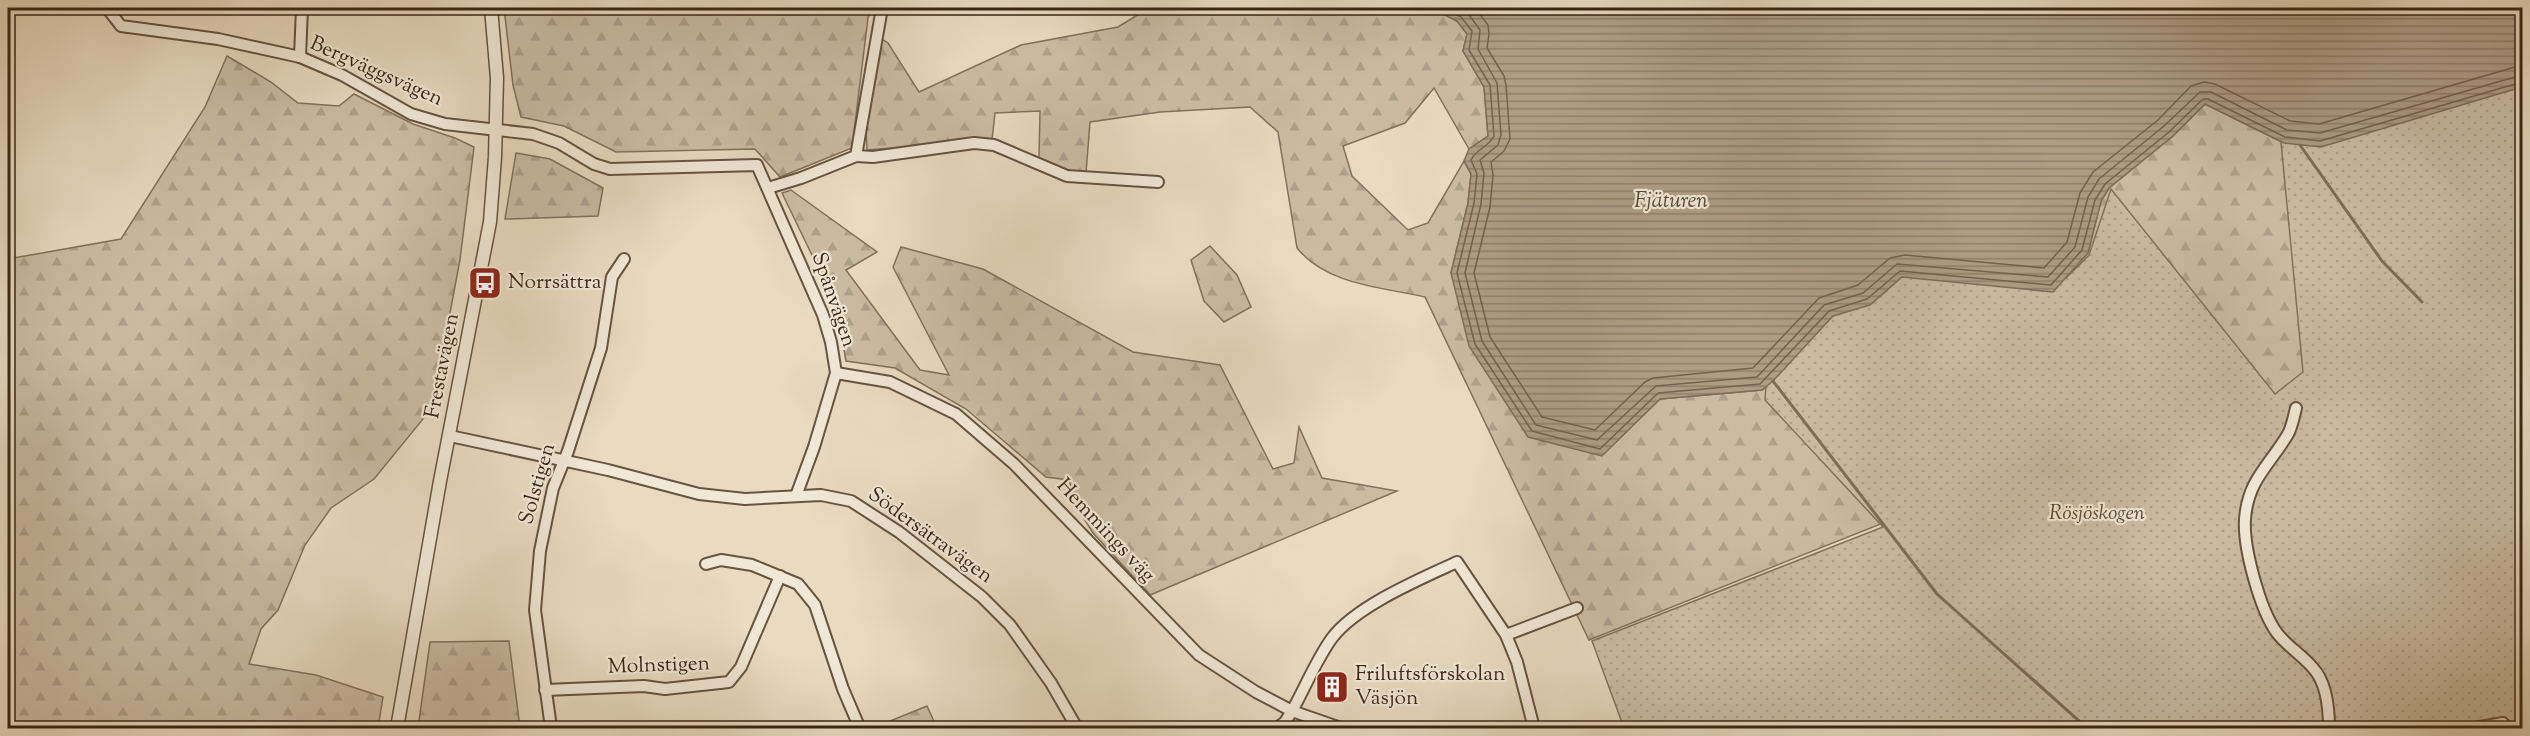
<svg xmlns="http://www.w3.org/2000/svg" width="2530" height="736" font-family="'Sorts Mill Goudy',serif">
  <style>
    .forest { fill: url(#forest-firs); stroke: #82715c; stroke-width: 1.5 }
    .park { fill: url(#park-dots); stroke: #82715c; stroke-width: 1.5 }
    .water { fill: url(#water-rules); stroke: #7f6d59; stroke-width: 1.5 }
    .lines { fill: none; stroke-linecap: round; stroke-linejoin: round }
    .shore { stroke: #74624e; stroke-width: 1.5 }
    .stream { stroke: #7f6d59; stroke-width: 3 }
    .minor-casing { stroke: #665340; stroke-width: 14 }
    .tertiary-casing { stroke: #665340; stroke-width: 15 }
    .minor { stroke: #f0e8d6; stroke-width: 10 }
    .tertiary { stroke: #f0e8d6; stroke-width: 12 }
    .labels { text-anchor: middle; dominant-baseline: central; stroke-width: 4.5; stroke-linejoin: round; paint-order: stroke }
    .street-label { font-size: 21px; fill: #3a2615; stroke: #f0e8d6 }
    .poi-label { font-size: 21px; fill: #3a2615; stroke: #f0e8d6; text-anchor: start }
    .park-label { font-size: 21px; font-style: italic; fill: #5e4c38; stroke: #f0e8d6 }
    .water-label { font-size: 22px; font-style: italic; fill: #5c4a37; stroke: #f0e8d6 }
  </style>
  <defs>
    <pattern id="forest-firs" width="22" height="20" patternUnits="userSpaceOnUse" patternTransform="scale(1.5)"><rect width="22" height="20" fill="#cabca3"/><path d="M5 1l3.5 6h-7zM16 11l3.5 6h-7z" fill="#aea18b"/></pattern>
    <pattern id="park-dots" width="8" height="8" patternUnits="userSpaceOnUse" patternTransform="scale(1.5)"><rect width="8" height="8" fill="#cabca3"/><path d="M2 2h.1M6 6h.1" fill="none" stroke="#aea18b" stroke-width="1.8" stroke-linecap="round"/></pattern>
    <pattern id="water-rules" width="6" height="5" patternUnits="userSpaceOnUse" patternTransform="scale(1.5)"><rect width="6" height="5" fill="#ad9d86"/><path d="M0 2.5h6" fill="none" stroke="#8e806c"/></pattern>
  </defs>
  <rect width="100%" height="100%" fill="#e8dbc0"/>
  <filter id="stains"><feTurbulence type="fractalNoise" baseFrequency=".00333" numOctaves="4"/><feColorMatrix values="0 0 0 0 .2 0 0 0 0 .09 0 0 0 0 .02 0 0 0 .5 -.17"/></filter>
  <radialGradient id="worn" r=".72"><stop offset=".6" stop-color="#630" stop-opacity="0"/><stop offset="1" stop-color="#630" stop-opacity=".3"/></radialGradient>
  <g class="forest">
    <path d="M504 8H872L868 18 852 148 780 177 755 149 616 152 564 126 521 117 513 85Z"/>
    <path d="M1149 8H1432L1457 21 1467 34 1463 51 1484 87 1488 136 1469 149 1434 88 1405 123 1343 146 1352 176 1408 230 1428 223 1464 161 1471 174 1468 203 1451 273 1602 455 1660 399 1762 390 1773 381 2088 253 2101 201 2109 188 2173 136 2205 104 2284 143 2522 728 1888 521 1589 640 1425 297C1381 287 1327 285 1297 248L1278 132 1250 107 1160 112 1090 122 1086 173 1057 168 1039 158 1040 111 995 113 992 140 867 150 866 131 882 39 888 43 919 92 1021 45 1118 27Z"/>
    <path d="M227 56 271 82 298 103 339 106 354 94 413 124 455 138 474 147 460 260 432 408 374 479 331 508 305 545 278 610 261 629 249 664 316 675 383 697 378 728H8V259L121 239 205 107Z"/>
    <path d="M516 153 550 159 603 188 598 216 505 219Z"/>
    <path d="M791 190 877 252 846 270 920 370 949 375 893 267 901 247 983 269 1133 352 1220 365 1273 469 1294 463 1299 427 1322 478 1397 491 1150 595 1093 533 1078 509 1069 480 1046 477 966 409 895 368 846 361 836 305 782 193Z"/>
    <path d="M1210 246 1237 275 1251 307 1224 322 1204 301 1191 260Z"/>
    <path d="M509 641 520 728H418L430 642Z"/>
    <path d="M927 706 937 728H873Z"/>
  </g>
  <path class="park" d="M2522 73V728H1624L1592 641 1883 527 1765 400 1769 341 1857 273 2066 278 2089 255 2111 189 2275 394 2303 372 2278 111Z"/>
  <path class="water" d="M1432 8H2522V87L2321 147 2284 143 2205 104 2173 136 2109 188 2101 201 2088 253 2053 292 1902 277 1870 305 1833 316 1773 381 1762 390 1660 399 1602 456 1528 437 1469 346 1451 273 1468 203 1471 174 1464 161 1469 149 1488 136 1484 87 1463 51 1467 34 1457 21Z"/>
  <g class="lines">
    <g class="shore">
      <path d="M1445 8 1461 17 1472 31 1469 50 1490 85 1494 136C1489 147 1476 149 1471 160L1477 174 1474 203 1457 273 1475 344 1532 431 1600 449 1658 393 1760 384 1829 311 1867 299 1900 271 2051 285 2082 250 2095 200 2105 184 2169 132 2203 99H2208L2285 137 2320 141 2522 82"/>
      <path d="M1461 8 1467 12 1480 30 1478 49 1497 83 1501 135 1498 145 1480 160 1484 173 1481 204 1465 273 1482 341 1536 425 1597 440 1656 386 1757 377 1824 305 1863 293 1897 264 2048 277 2075 247 2088 197 2099 179 2164 126 2200 92H2211L2287 130 2320 133 2522 75"/>
      <path d="M1475 8 1488 25 1489 34 1487 48 1504 76 1506 85 1510 139 1504 151 1491 162 1493 175 1490 207 1474 273 1490 337 1542 417 1595 430 1645 382 1653 378 1753 368 1819 298 1858 285 1890 258 1905 255 2044 268 2067 242 2080 193 2093 172 2158 120 2191 86 2204 82 2215 84 2290 121 2319 124 2522 65"/>
    </g>
    <g class="stream">
      <path d="M2300 145 2382 261 2422 302"/>
      <path d="M1773 381 1937 594 2087 728"/>
    </g>
    <defs>
      <g id="minor">
        <path d="M107 8 121 26 218 39 300 57 342 75 411 114 445 124 533 134 559 143 594 164 610 169 757 165 823 315 831 342 836 373 814 447 796 496"/>
        <path d="M300 57 302 8"/>
        <path d="M856 156 873 157 974 143 994 145 1067 176 1158 182"/>
        <path d="M768 188 801 178 856 156 882 8"/>
        <path d="M836 373 890 382 956 414 1014 464 1199 655 1256 692 1292 711 1341 728"/>
        <path d="M2296 408C2294 416 2292 427 2288 434 2270 465 2248 479 2245 519 2243 547 2260 610 2277 633 2287 646 2302 655 2313 668 2327 683 2329 709 2329 728"/>
        <path d="M450 436 608 470 699 494 745 499 821 495 851 501 899 532 982 597 1010 625 1051 683 1077 728"/>
        <path d="M706 564 721 560 752 565 798 584 815 605 843 689 858 724"/>
        <path d="M1506 635 1577 608"/>
        <path d="M545 690 644 686 665 689 729 682 741 667 780 576"/>
        <path d="M551 728 535 610 540 551 553 488 568 451 601 348 612 277 624 259"/>
        <path d="M1277 728 1285 722 1292 711C1305 688 1316 660 1332 638 1356 606 1420 579 1457 562L1506 635 1517 662 1534 728"/>
        <path d="M2474 728 2503 723"/>
      </g>
      <path id="tertiary" d="M397 728 440 481 490 222 495 157 497 78 491 8"/>
    </defs>
    <use href="#minor" class="minor-casing"/>
    <use href="#tertiary" class="tertiary-casing"/>
    <use href="#minor" class="minor"/>
    <use href="#tertiary" class="tertiary"/>
  </g>
  <defs>
    <symbol id="bus-square" viewBox="-11 -11 22 22"><rect x="-9" y="-9" width="18" height="18" rx="4" fill="#8f2418" stroke="#f0e8d6"/><path d="M-5-6H5V4H4V6H2V4H-2V6H-4V4H-5ZM-3.5-4V0h7V-4ZM-3.5 1.2v1.5H-2V1.2ZM2 1.2v1.5H3.5V1.2Z" fill="#fff"/></symbol>
    <symbol id="building-square" viewBox="-11 -11 22 22"><rect x="-9" y="-9" width="18" height="18" rx="4" fill="#8f2418" stroke="#f0e8d6"/><path d="M-4-6H4V6H1V3H-1V6H-4ZM-2.5-4.3h1.7v1.8h-1.7ZM.8-4.3h1.7v1.8H.8ZM-2.5-1h1.7V.8h-1.7ZM.8-1h1.7V.8H.8Z" fill="#fff"/></symbol>
  </defs>
  <g fill-rule="evenodd">
    <use href="#bus-square" x="466" y="264" width="38" height="38"/>
    <use href="#building-square" x="1313" y="668" width="38" height="38"/>
  </g>
  <g class="labels">
    <g class="street-label">
      <text transform="translate(376 72) rotate(24)">Bergväggsvägen</text>
      <text transform="translate(833 300) rotate(71)">Spånvägen</text>
      <text transform="translate(443 366) rotate(-79)">Frestavägen</text>
      <text transform="translate(538 484) rotate(-74)">Solstigen</text>
      <text transform="translate(1105 531) rotate(47)">Hemmings väg</text>
      <text transform="translate(930 536) rotate(36)">Södersätravägen</text>
      <text transform="translate(659 666) rotate(-2)">Molnstigen</text>
    </g>
    <g class="poi-label">
      <text x="508" y="283">Norrsättra</text>
      <text x="1355" y="675">Friluftsförskolan<tspan x="1355" dy="24">Väsjön</tspan></text>
    </g>
    <g class="park-label">
      <text x="2097" y="514">Rösjöskogen</text>
    </g>
    <g class="water-label">
      <text x="1671" y="202">Fjäturen</text>
    </g>
  </g>
  <rect width="2530" height="736" fill="none" stroke="#e8dbc0" stroke-width="30"/>
  <rect x="9" y="9" width="2512" height="718" fill="none" stroke="#3a2615" stroke-width="3"/>
  <rect x="15" y="15" width="2500" height="706" fill="none" stroke="#3a2615" stroke-width="1.5"/>
  <rect width="100%" height="100%" filter="url(#stains)"/>
  <rect width="100%" height="100%" fill="url(#worn)"/>
</svg>
